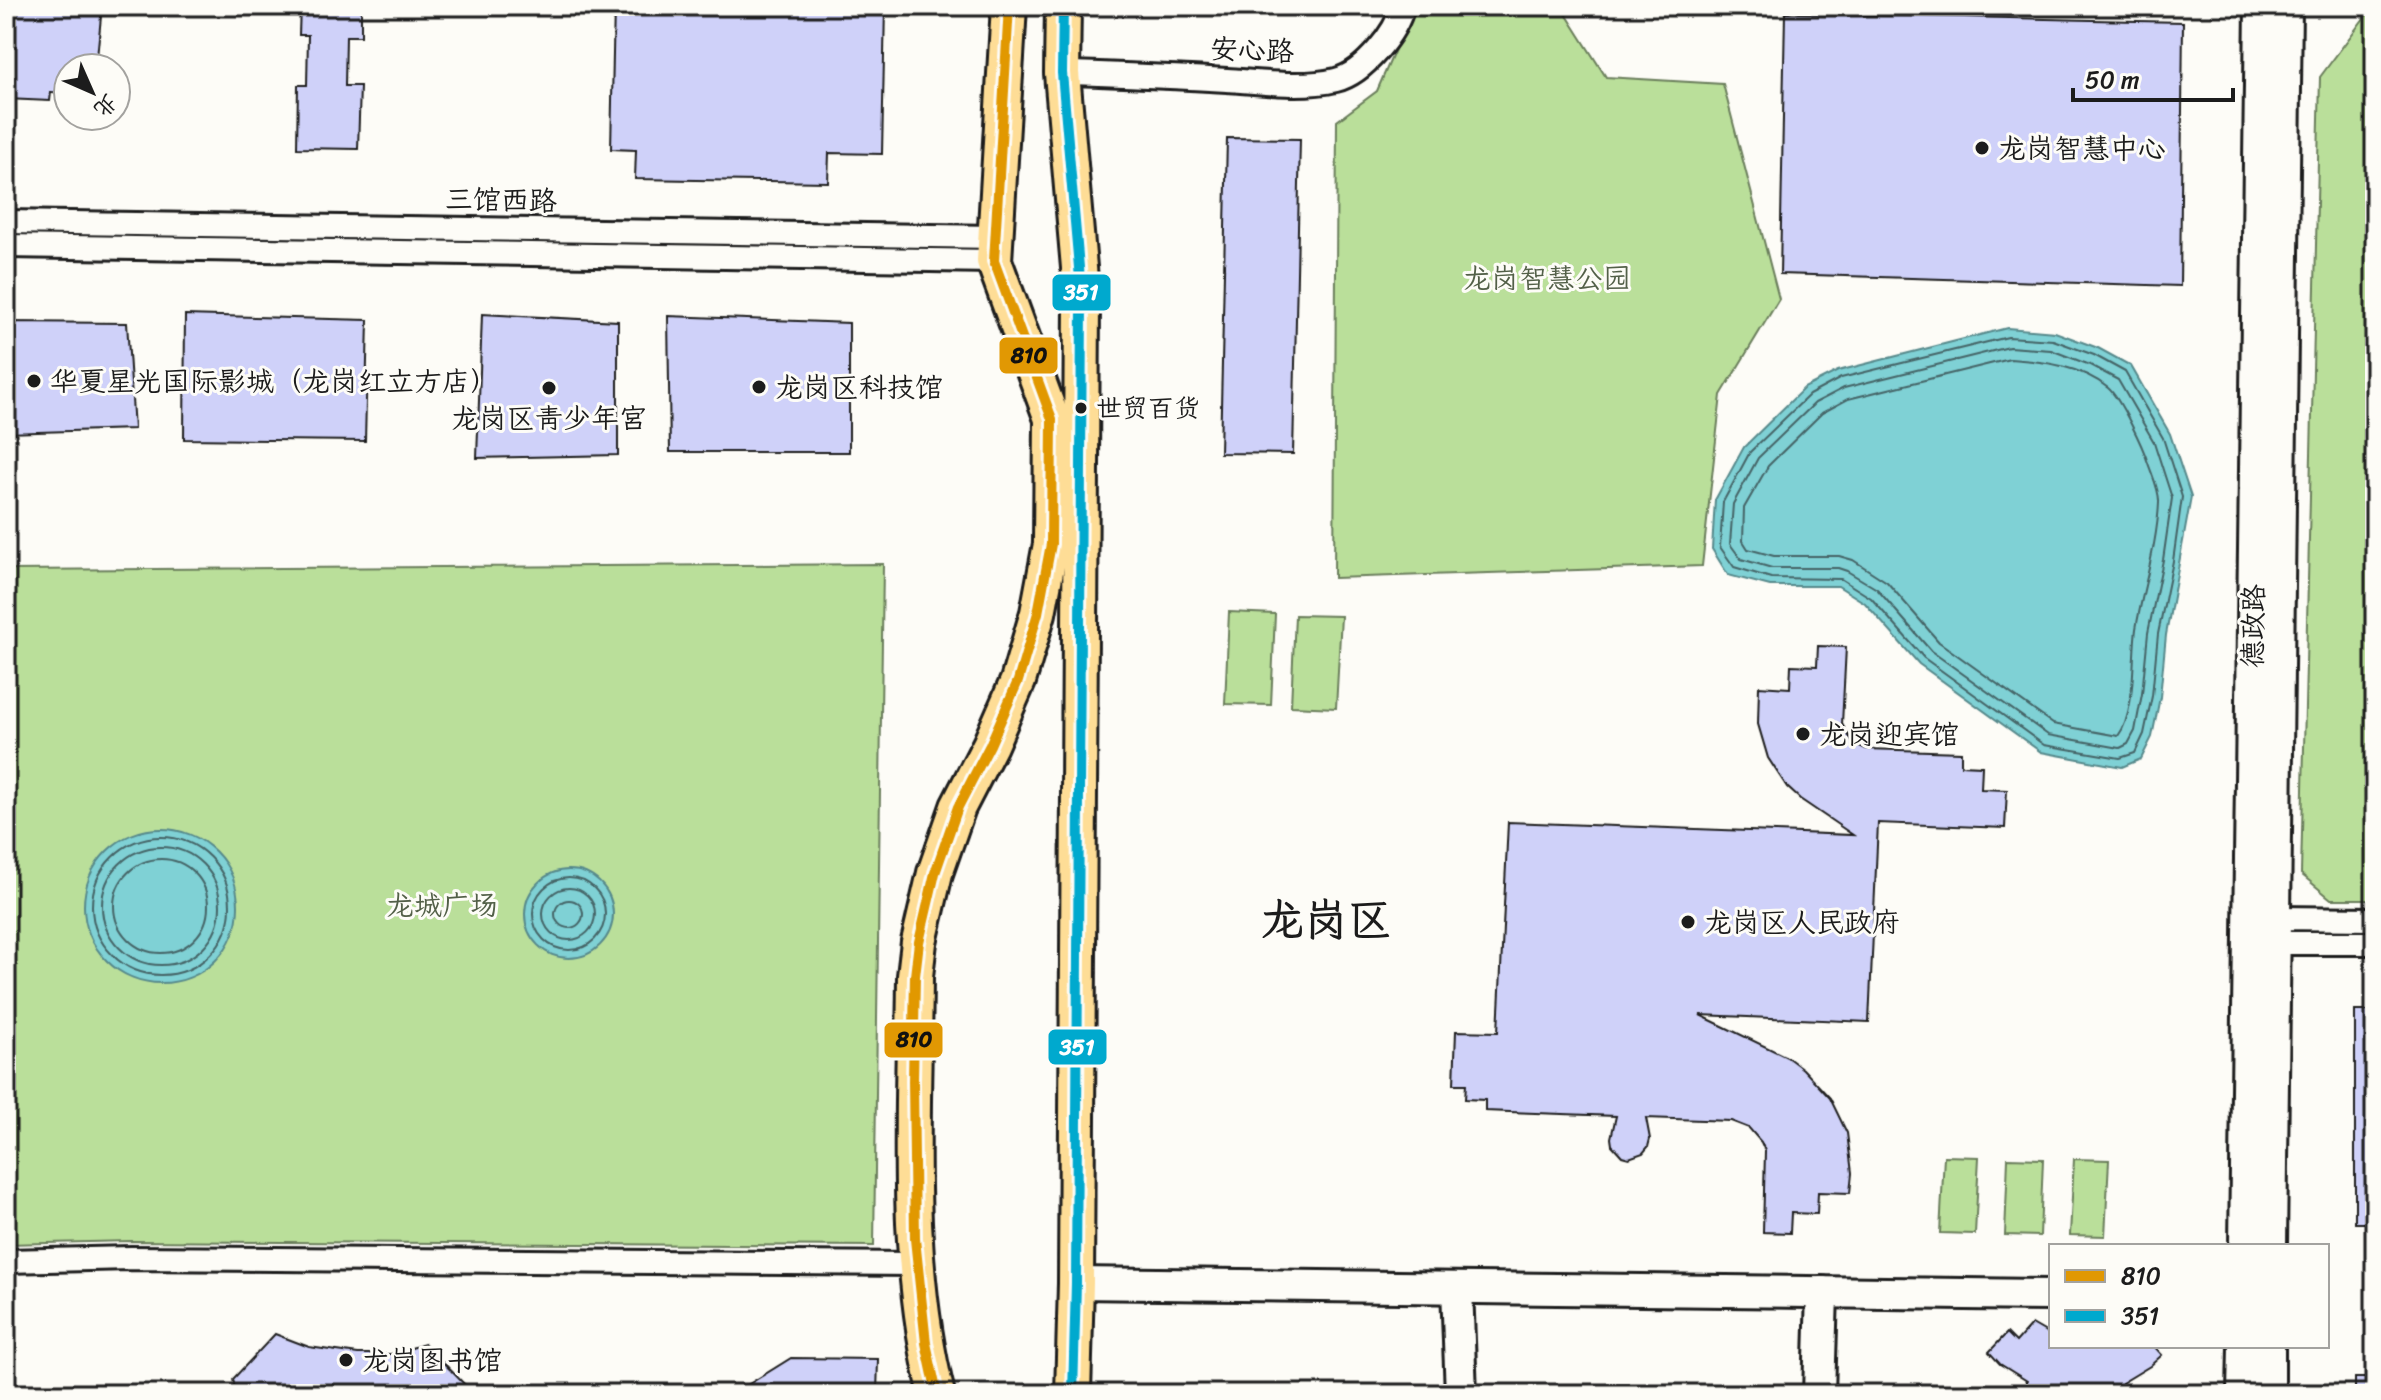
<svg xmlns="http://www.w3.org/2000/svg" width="2381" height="1400" font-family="Sriracha,'LXGW WenKai TC',sans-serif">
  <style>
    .green { fill: #badf9a; stroke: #6b7e5b; stroke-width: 2 }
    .water { fill: #7fd1d5; stroke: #57898b; stroke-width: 2 }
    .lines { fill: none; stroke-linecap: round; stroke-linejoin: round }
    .shore { stroke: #446466; stroke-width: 2 }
    .building { fill: #cfd1f9; stroke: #1c1c1c; stroke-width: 2 }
    .street-casing { stroke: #1c1c1c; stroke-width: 28 }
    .secondary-casing { stroke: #1c1c1c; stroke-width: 36 }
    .primary-casing { stroke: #1c1c1c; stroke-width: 40 }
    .street { stroke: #fdfcf7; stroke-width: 22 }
    .secondary { stroke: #fdfcf7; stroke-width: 30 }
    .primary { stroke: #fedd96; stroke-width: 34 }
    .bus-1-casing { stroke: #fdfcf7; stroke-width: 16 }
    .bus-2-casing { stroke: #fdfcf7; stroke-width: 16 }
    .bus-1 { stroke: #e19803; stroke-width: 10 }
    .bus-2 { stroke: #00a9ce; stroke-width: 10 }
    .poi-dot { fill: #1c1c1c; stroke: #fdfcf7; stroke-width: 3 }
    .labels { text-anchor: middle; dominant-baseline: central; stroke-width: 6; stroke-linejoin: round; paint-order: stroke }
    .bus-label { font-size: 26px; fill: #1c1c1c; stroke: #fdfcf7; text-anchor: start }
    .street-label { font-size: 28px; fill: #1c1c1c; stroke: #fdfcf7 }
    .poi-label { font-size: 28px; fill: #1c1c1c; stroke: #fdfcf7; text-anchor: start }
    .park-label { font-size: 28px; fill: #536048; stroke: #fdfcf7 }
    .town-label { font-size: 44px; font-weight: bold; fill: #1c1c1c; stroke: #fdfcf7 }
    .line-badge { stroke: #fdfcf7; stroke-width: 3 }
    .badge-label { font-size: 22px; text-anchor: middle; font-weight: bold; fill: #fff }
    .pale-badge-label { font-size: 22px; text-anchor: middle; font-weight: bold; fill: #111 }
  </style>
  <rect width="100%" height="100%" fill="#fdfcf7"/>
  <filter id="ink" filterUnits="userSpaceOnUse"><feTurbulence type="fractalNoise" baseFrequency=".0125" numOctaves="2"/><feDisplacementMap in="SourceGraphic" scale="16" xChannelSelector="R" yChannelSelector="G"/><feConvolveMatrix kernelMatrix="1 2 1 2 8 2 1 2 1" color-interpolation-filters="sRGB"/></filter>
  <g filter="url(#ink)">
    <g class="green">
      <path d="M1414 6H1561L1606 77 1723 84 1779 299 1721 395 1702 566 1334 578 1337 121 1377 91Z"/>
      <path d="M2373 6H2375V899H2331L2301 874 2320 77Z"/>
      <path d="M883 564 874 1246 131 1241 6 1244V570Z"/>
      <path d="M1229 612 1275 614 1271 705 1225 704Z"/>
      <path d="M1295 615 1341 616 1336 708 1291 706Z"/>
      <path d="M1944 1156 1979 1157 1975 1234 1940 1233Z"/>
      <path d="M2008 1158 2043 1159 2040 1236 2005 1235Z"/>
      <path d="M2074 1159 2109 1160 2105 1236 2070 1235Z"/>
    </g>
    <g class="water">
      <path d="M2007 328 2055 332 2098 348 2131 366 2170 434 2191 497 2166 635 2160 697 2152 737 2141 759 2122 767 2041 752 1919 664 1865 603 1838 586H1770L1728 575 1712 549 1715 500 1744 447 1804 388 1838 371Z"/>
      <circle cx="161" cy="906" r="77"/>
      <circle cx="569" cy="914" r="44"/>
    </g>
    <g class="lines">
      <g class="shore">
        <path d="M2008 337 2053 340 2094 355 2125 372 2163 438 2182 497 2173 561 2158 634 2152 696 2144 734 2135 753 2120 758 2044 745 1924 658 1871 598 1841 579 1771 578 1734 567 1720 547 1723 502 1750 452 1809 395 1841 378Z"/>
        <path d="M2009 347 2051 350 2090 365 2118 380 2154 442 2172 498 2163 560 2148 633 2142 694 2135 731 2128 744 2120 748 2048 735 1931 651 1877 589 1847 571 1838 568H1772L1741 559 1730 544 1733 504 1758 458 1815 403 1844 388Z"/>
        <path d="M2010 359C2042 361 2082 366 2108 388 2120 398 2143 447 2148 463 2152 475 2160 491 2159 503 2157 546 2143 587 2136 629 2132 658 2136 713 2118 736L2053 724 1939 642 1887 582 1853 560 1839 556H1774L1748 549 1743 541 1744 508 1768 466 1822 413 1848 399Z"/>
        <circle cx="161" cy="906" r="69"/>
        <circle cx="161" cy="906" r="59"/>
        <circle cx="161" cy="906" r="47"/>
        <circle cx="569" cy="914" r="36"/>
        <circle cx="569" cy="914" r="26"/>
        <circle cx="569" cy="914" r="14"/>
      </g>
    </g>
    <g class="building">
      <path d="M6 6H102L96 68H68V93L51 92 50 101 6 99Z"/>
      <path d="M300 6H361V36H346L345 86H360L358 149 297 148 298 85H307L308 35H299Z"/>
      <path d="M614 6H885L882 154 829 153 828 182 635 179 636 150 611 149Z"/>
      <path d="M1785 13 2183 22 2180 286 1780 274Z"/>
      <path d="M1227 138 1300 139 1293 454 1220 453Z"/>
      <path d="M482 314 618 321V455L477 458Z"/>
      <path d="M185 315 368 320 365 441 184 439Z"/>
      <path d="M668 316 849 323V452H670Z"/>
      <path d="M6 322 127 323 134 429 6 433Z"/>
      <path d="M1818 646 1846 647 1842 724 1853 743 1866 749 1961 752V765L1982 766 1981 789 2007 790 2005 828 1878 823 1869 1022 1700 1015 1787 1057 1803 1069 1830 1098 1847 1133 1852 1173 1850 1193 1818 1192 1817 1214 1791 1213 1790 1233 1763 1232 1765 1151 1761 1142 1749 1128 1731 1121 1646 1118 1650 1139 1648 1147 1643 1153 1629 1158 1622 1156 1612 1145 1611 1138 1616 1116 1485 1111V1100L1465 1099 1466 1084H1454L1456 1031 1498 1032 1508 822 1853 835 1800 799 1787 787 1768 758 1758 724 1759 686 1790 688 1791 665 1817 666Z"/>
      <rect x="2355" y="1011" width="20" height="212"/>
      <path d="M2032 1324 2051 1335V1346H2154L2162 1355 2150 1366 2122 1383V1394H2026L2027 1381 2000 1364 1989 1352 2007 1333 2016 1342Z"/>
      <path d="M275 1334 309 1347 358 1354H391L425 1344 474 1394H236L233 1379Z"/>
      <path d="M791 1358 878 1359 877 1394H733Z"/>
      <rect x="2355" y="1378" width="20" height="16"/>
    </g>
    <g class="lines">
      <defs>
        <g id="street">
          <path d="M1062 73C1117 74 1172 77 1227 80 1260 82 1303 88 1336 80 1364 73 1396 33 1403 6"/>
          <path d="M6 222 996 237"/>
          <path d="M6 246 994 261"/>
          <path d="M2262 925 2275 918 2375 919"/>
          <path d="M2261 936 2274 943H2375"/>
          <path d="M6 1261 131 1258 916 1264"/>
        </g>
        <g id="secondary">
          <path d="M2245 1246 2261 6"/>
          <path d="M2271 1246 2286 6"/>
          <path d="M1076 1283 2051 1295"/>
          <path d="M1457 1288 1461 1394"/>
          <path d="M1819 1394 1822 1292"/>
          <path d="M2243 1394 2244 1346"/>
          <path d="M2269 1394V1346"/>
        </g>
        <g id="primary">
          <path d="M1063 6 1062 73 1082 302 1076 1283 1073 1394"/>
          <path d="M937 1394C903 1258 914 1115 915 976L919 942 935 873 958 807 990 745 1018 681 1038 613 1051 544 1052 419 994 261 1009 6"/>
        </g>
      </defs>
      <use href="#street" class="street-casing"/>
      <use href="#secondary" class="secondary-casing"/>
      <use href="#primary" class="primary-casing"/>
      <use href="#street" class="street"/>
      <use href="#secondary" class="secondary"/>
      <use href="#primary" class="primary"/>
      <defs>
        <path id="bus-1" d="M937 1394 926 1343 915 1239 913 1081 915 976 919 942 935 873 958 807 990 745 1018 681 1038 613 1051 544 1052 419 994 261 1009 6"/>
        <path id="bus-2" d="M1063 6 1062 73 1082 302 1076 1283 1073 1394"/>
      </defs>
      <use href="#bus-1" class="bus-1-casing"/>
      <use href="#bus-2" class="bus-2-casing"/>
      <use href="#bus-1" class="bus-1"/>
      <use href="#bus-2" class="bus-2"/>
    </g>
  </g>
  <g class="poi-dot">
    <circle cx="1982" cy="148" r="8"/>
    <circle cx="34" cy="381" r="8"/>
    <circle cx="759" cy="387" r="8"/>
    <circle cx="549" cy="388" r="8"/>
    <circle cx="1081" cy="408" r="7"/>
    <circle cx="1803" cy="734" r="8"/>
    <circle cx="1688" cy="922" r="8"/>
    <circle cx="346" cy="1360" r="8"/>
  </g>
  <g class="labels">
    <g class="bus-label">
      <text x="1096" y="408">世贸百货</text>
    </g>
    <g class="street-label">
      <text transform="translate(1252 50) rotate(2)">安心路</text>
      <text transform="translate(501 200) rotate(1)">三馆西路</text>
      <text transform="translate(2253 626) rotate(-89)">德政路</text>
    </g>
    <g class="poi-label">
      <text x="1998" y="148">龙岗智慧中心</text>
      <text x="50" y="381">华夏星光国际影城（龙岗红立方店）</text>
      <text x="775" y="387">龙岗区科技馆</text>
      <text x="549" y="418" text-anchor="middle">龙岗区青少年宫</text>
      <text x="1819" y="734">龙岗迎宾馆</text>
      <text x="1704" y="922">龙岗区人民政府</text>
      <text x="362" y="1360">龙岗图书馆</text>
    </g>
    <g class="park-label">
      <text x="1547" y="278">龙岗智慧公园</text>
      <text x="442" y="905">龙城广场</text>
    </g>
    <g class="town-label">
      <text x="1326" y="920">龙岗区</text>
    </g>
  </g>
  <g class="line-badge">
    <rect x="1051" y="273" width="61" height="39" rx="8" fill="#00a9ce"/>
    <rect x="998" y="336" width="61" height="39" rx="8" fill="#e19803"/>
    <rect x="883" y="1021" width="61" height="38" rx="8" fill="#e19803"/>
    <rect x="1047" y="1028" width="61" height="38" rx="8" fill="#00a9ce"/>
  </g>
  <g class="badge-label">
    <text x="1081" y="300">351</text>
    <text x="1077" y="1055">351</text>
  </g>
  <g class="pale-badge-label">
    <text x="1029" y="363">810</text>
    <text x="914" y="1047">810</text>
  </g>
  <rect width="2381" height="1400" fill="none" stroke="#fdfcf7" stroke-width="32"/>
  <rect x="16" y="16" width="2349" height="1368" fill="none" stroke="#1c1c1c" stroke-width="3" filter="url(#ink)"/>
  <rect x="2049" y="1244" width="280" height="104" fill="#fdfcf7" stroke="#a3a29f" stroke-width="2"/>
  <rect x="2065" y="1270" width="40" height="12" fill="#e19803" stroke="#a3a29f" stroke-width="2"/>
  <text x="2121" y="1284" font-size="24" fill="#1c1c1c">810</text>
  <rect x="2065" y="1310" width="40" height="12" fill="#00a9ce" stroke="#a3a29f" stroke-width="2"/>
  <text x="2121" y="1324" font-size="24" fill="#1c1c1c">351</text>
  <g transform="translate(92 92) rotate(135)"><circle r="38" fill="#fdfcf7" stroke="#a3a29f" stroke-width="2"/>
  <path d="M0-6L14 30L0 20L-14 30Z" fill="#1c1c1c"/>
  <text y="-12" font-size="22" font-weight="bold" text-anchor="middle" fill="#1c1c1c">北</text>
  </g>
  <path d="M2073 88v12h160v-12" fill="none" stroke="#1c1c1c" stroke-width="4"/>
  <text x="2085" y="88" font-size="24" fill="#1c1c1c" stroke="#fdfcf7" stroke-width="6" paint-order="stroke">50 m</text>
</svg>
